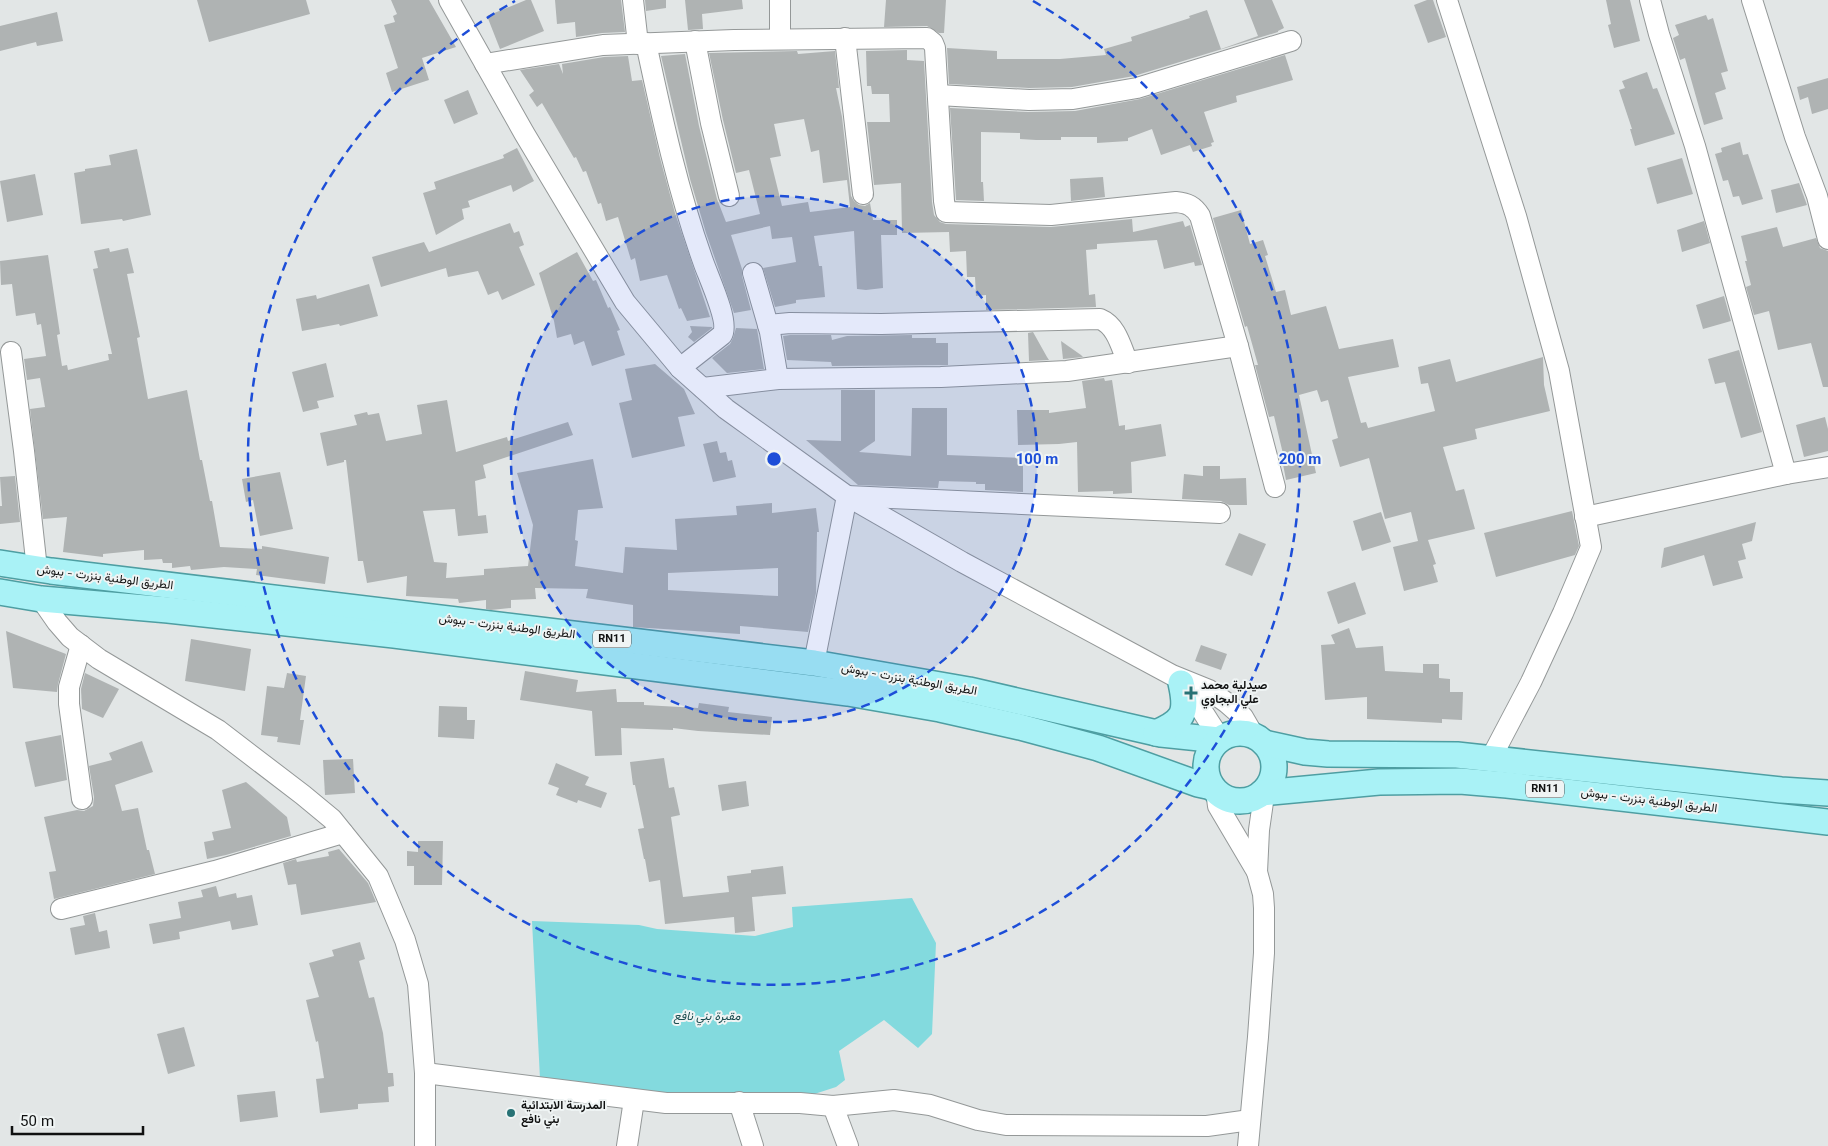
<svg xmlns="http://www.w3.org/2000/svg" width="1828" height="1146" font-family="Georgia,Vazirmatn,serif">
  <style>
    .green { fill: #83dade }
    .building { fill: #afb3b3; fill-rule: evenodd }
    .lines { fill: none; stroke-linecap: round; stroke-linejoin: round }
    .minor-casing { stroke: #949898; stroke-width: 22 }
    .major-casing { stroke: #4e9ea2; stroke-width: 28 }
    .minor { stroke: #fff; stroke-width: 20 }
    .major { stroke: #a9f2f6; stroke-width: 25 }
    .ring { fill: none; stroke: #1d4ed8; stroke-width: 2.5; stroke-dasharray: 9 6 }
    .poi-dot { fill: #277275; stroke: #eff4f4; stroke-width: 2 }
    .labels { text-anchor: middle; dominant-baseline: central; stroke-width: 4; stroke-linejoin: round; paint-order: stroke }
    .shield { fill: #eff4f4; stroke: #535555; stroke-width: 1 }
    .shield-label { font-size: 11px; font-weight: bold; fill: #101111 }
    .street-label { font-size: 12px; fill: #101111; stroke: #eff4f4 }
    .poi-label { font-size: 12px; font-weight: bold; fill: #101111; stroke: #eff4f4; text-anchor: start }
    .park-label { font-size: 12px; font-style: italic; fill: #1a4c4f; stroke: #eff4f4 }
    .centre { fill: #1d4ed8; stroke: #eff4f4; stroke-width: 2.5 }
    .ring-label { font-size: 15px; text-anchor: middle; font-weight: bold; fill: #1d4ed8; stroke: #eff4f4; stroke-width: 4; stroke-linejoin: round; paint-order: stroke }
  </style>
  <rect width="100%" height="100%" fill="#e2e6e6"/>
  <path class="green" d="M912 898 936 943 932 1034 918 1048 884 1020 839 1051 845 1080 836 1087 799 1099 708 1102 540 1079 532 921 639 925 657 929 755 936 793 927 792 907Z"/>
  <g class="building">
    <path d="M197 0H306L310 14 209 42Z"/>
    <path d="M391 0H429L456 47 422 58 429 80 392 92 386 73 398 68 384 25 395 22 393 16 397 14Z"/>
    <path d="M526 0H531L544 31 500 49 487 16Z"/>
    <path d="M555 0H621L625 32 602 33 576 37 575 22 557 24Z"/>
    <path d="M645 0H666V8L646 11Z"/>
    <path d="M685 0H742L743 9 702 14 703 29 688 30Z"/>
    <path d="M886 0H946L944 33H939L927 26 884 27Z"/>
    <path d="M1244 0H1272L1284 28 1278 31V32L1134 76 1072 87 1029 88 949 84 947 48 997 51V59H1060L1106 55 1104 49 1132 41 1131 37 1190 18 1189 16 1207 10 1221 49 1258 36Z"/>
    <path d="M1427 0H1433L1446 37 1428 43 1414 5Z"/>
    <path d="M1606 0H1630L1640 41 1614 48 1608 25 1611 24Z"/>
    <path d="M57 12 63 41 37 46 36 42 0 51V26Z"/>
    <path d="M1706 15 1708 20 1713 18 1728 71 1721 73 1726 89 1715 93 1723 119 1704 125 1685 58 1680 60 1673 38 1679 35 1675 25Z"/>
    <path d="M907 50V60L924 61 932 202 934 215 940 222 946 224 1051 227 1132 219 1133 232 1183 221 1185 227 1190 225 1202 265 1195 266 1194 262 1164 269 1157 240 1097 244V249L1086 250 1089 295 1095 294 1096 307 986 310V295L976 296 975 277H967L966 251 950 252 949 232 902 233 901 183 874 185 867 122H890L889 94H872L871 86H867L866 51Z"/>
    <path d="M797 51 798 54 835 51 839 88H836L842 117 851 196 854 201 859 205 865 206 870 203 873 220H897V235H881L883 288 866 290 857 289 854 231 814 236 819 266H822L825 297 796 300V303L775 307 763 268 796 262 792 237 772 239 770 226 731 235 742 269V276L751 310 734 313 706 233 690 179 661 56 685 54 699 126 717 199 726 222 760 214 749 170 736 173 723 120 709 53ZM804 119 811 152 819 150 823 183 847 180 850 207 810 212 808 202 782 206 770 158 781 156 774 124Z"/>
    <path d="M1285 55 1293 80 1236 96 1237 102 1204 112 1214 142 1211 143 1212 146 1193 152 1190 145 1161 155 1152 129 1128 138V141L1097 143V137H1061V140H1036L1020 139V133L981 132V182H983L984 201 956 200 950 108 1028 112 1075 111 1140 99Z"/>
    <path d="M628 56 632 81 642 80 660 158 675 213 710 317 687 321 681 308 679 309 667 275 640 281 635 258 631 260 618 217 606 221 601 203 598 204 586 171 583 172 576 157 574 158 542 103 537 107 529 95 534 91 520 70 559 64 563 74 562 64 604 57Z"/>
    <path d="M1647 72 1653 89 1657 88 1675 134 1635 146 1630 129H1632L1619 90 1625 88 1622 81Z"/>
    <path d="M1828 78V109L1812 114 1808 97 1800 100 1797 87Z"/>
    <path d="M468 90 478 114 454 124 444 100Z"/>
    <path d="M1740 142 1743 155 1748 154 1763 199 1742 205 1739 196 1733 197 1728 180 1723 181 1715 154 1722 152 1721 148Z"/>
    <path d="M517 148 534 181 513 192 511 185 468 201 470 207 462 209 464 219 436 235 423 193 436 189 434 182 504 158 503 155Z"/>
    <path d="M137 149 151 215 123 221 122 219 81 224 74 173 85 171V169L111 165 109 155Z"/>
    <path d="M1682 158 1693 194 1657 204 1647 168Z"/>
    <path d="M35 174 43 215 7 222 0 181Z"/>
    <path d="M1103 177 1105 197 1071 201 1070 179Z"/>
    <path d="M1799 183 1807 205 1776 213 1771 190Z"/>
    <path d="M1241 210 1250 244 1263 240 1268 255 1265 256 1276 292 1285 290 1291 315 1326 306 1339 349 1393 339 1399 367 1348 377 1361 423 1366 422 1368 428 1435 411 1428 383 1421 384 1418 367 1450 359 1456 382 1543 357 1544 385 1550 411 1475 429 1477 439 1443 447 1456 491 1464 489 1475 529 1428 540 1436 564 1433 565 1438 582 1404 591 1393 547 1418 541 1411 512 1385 519 1369 458 1340 467 1332 440 1338 438 1328 400 1321 402 1317 390 1299 395 1316 473 1286 480 1282 459 1284 458 1274 416 1269 417 1255 365H1258L1247 326 1245 327 1213 218Z"/>
    <path d="M1704 221 1710 243 1682 252 1677 230Z"/>
    <path d="M510 223 514 233 519 231 524 245 519 247 535 285 502 300 498 291 488 295 478 271 448 277 446 268 381 287 372 257 424 242 429 252Z"/>
    <path d="M1777 227 1783 247 1816 238 1820 248 1828 251V387H1823L1811 343 1778 350 1769 311 1754 315 1746 287 1751 285 1745 261H1747L1741 236Z"/>
    <path d="M109 248 110 252 128 248 134 273 127 274 140 337 137 338 148 399 187 390 200 460H202L210 501H212L220 547 262 549V546L329 557 325 584 256 575 257 569 224 567 191 570 190 566 172 568V563H163L162 559 144 560V550L103 554V557L63 552 67 517 43 519 30 409 45 407 40 378 27 380 24 359 46 356 41 324 37 325 35 313 16 316 12 284 1 285 0 261 48 255 60 334 57 335 62 366 67 365 68 370 109 360 108 354H112L93 269 98 268 94 251Z"/>
    <path d="M577 252 593 281 596 280 608 308 610 307 620 330 617 331 625 355 592 366 584 341 574 345 571 334 557 338 554 321 539 273Z"/>
    <path d="M369 284 378 316 340 326 339 324 302 331 296 299 316 295 317 299Z"/>
    <path d="M1724 296 1731 321 1703 329 1696 305Z"/>
    <path d="M690 326 712 327V328L694 342 688 337 692 332Z"/>
    <path d="M736 328 757 329 764 369 727 373 712 358 730 344 733 338Z"/>
    <path d="M1033 332 1047 357 1049 360 1029 361 1028 333Z"/>
    <path d="M790 335H831L832 340 847 336 912 335V338H936V343H948V365L832 366 831 362 787 360 783 336Z"/>
    <path d="M1061 341 1081 355 1083 357 1063 359Z"/>
    <path d="M1739 350 1762 432 1741 438 1725 382 1715 384 1708 359Z"/>
    <path d="M326 363 334 397 317 401 319 408 303 412 292 372Z"/>
    <path d="M655 364 684 389 695 414 678 417 685 446 632 458 619 403 632 400 625 369Z"/>
    <path d="M1104 378 1105 381 1112 380 1119 426 1125 425V430L1161 424 1166 456 1131 462 1132 493 1113 494V491L1078 492 1077 442 1059 444 1018 445 1017 410H1049V413L1086 408 1082 381Z"/>
    <path d="M841 390H875V441L859 452 911 456 912 408H947V455L1023 458V492L985 490V484H976V482L939 481 938 488 858 485 806 440 841 441Z"/>
    <path d="M447 400 456 452 507 437 508 441 568 422 573 435 483 465 486 478 475 481 478 516 486 515 488 533 458 536 455 509 423 511 434 562 447 563 446 578 484 575V569L528 566 533 525 517 473 593 459 603 508 578 510 575 540 578 541 575 566 623 573 625 547 677 550 675 519 737 515 736 506 772 503V513L816 508 819 532H817L816 593 808 632 740 626V634L633 627V605L586 598 588 589 535 588 536 599 511 600V608L491 610 486 609V600L459 603 458 599 406 596 407 576 367 583 363 561H358L346 460H344V462L327 466 320 433 357 425 354 415 367 412 368 415 379 413 386 441 422 434 417 405ZM778 568V596L668 590V573Z"/>
    <path d="M1825 417 1828 429V451L1804 457 1796 425Z"/>
    <path d="M717 441 720 453 726 452 728 461 732 460 736 477 713 482 703 444Z"/>
    <path d="M1203 466H1220V479L1246 478 1247 505H1229L1221 501 1182 499 1184 474 1203 476Z"/>
    <path d="M280 472 293 529 260 536 253 500 246 502 242 479Z"/>
    <path d="M15 476 20 522 0 524V506H2L0 477Z"/>
    <path d="M1572 511 1579 546 1575 555 1496 577 1484 533Z"/>
    <path d="M1381 512 1391 542 1362 551 1353 521Z"/>
    <path d="M1756 522 1752 541 1742 544 1746 559 1738 561 1743 578 1713 586 1704 555 1661 568 1664 548Z"/>
    <path d="M1239 533 1266 544 1252 576 1225 565Z"/>
    <path d="M1355 582 1366 614 1338 624 1327 592Z"/>
    <path d="M1349 628 1356 648 1383 646 1385 671 1423 673V664H1439V678L1450 679V692H1463L1462 720 1442 719V723L1367 719V697L1325 700 1321 645 1335 644 1331 635Z"/>
    <path d="M6 631 66 654 58 684 57 692 13 688Z"/>
    <path d="M191 639 251 649 245 691 185 681Z"/>
    <path d="M1201 645 1227 654 1221 670 1195 661Z"/>
    <path d="M525 671 578 680 576 692 616 689 617 702H644V705L698 708 699 703 729 707 728 712 772 717 770 735 698 731 673 728V730L621 728 622 755 595 756 592 711 520 700Z"/>
    <path d="M85 673 119 689 103 718 82 709 81 689Z"/>
    <path d="M287 673 306 676 300 720H304L300 745 277 742 278 737 261 735 267 686 284 688Z"/>
    <path d="M439 706 467 707V720H475L474 739 438 737Z"/>
    <path d="M61 735 67 780 35 787 25 742Z"/>
    <path d="M142 741 153 772 115 785 122 811 138 808 147 850H149L155 874 54 899 49 872 56 871 44 817 77 810 84 811 93 806 94 797 89 766 112 760 109 753Z"/>
    <path d="M664 758 669 788 674 787 680 815 671 817 683 897 729 892 727 876 751 873V870L783 866 786 894 752 897 755 931 735 933 734 917 665 924 660 880 649 882 645 859H644L638 829 644 828 635 785H633L630 762Z"/>
    <path d="M353 759 355 793 325 795 323 760Z"/>
    <path d="M556 763 589 777 585 785 607 793 601 808 578 800 577 803 556 795 559 788 548 784Z"/>
    <path d="M746 781 749 806 722 811 718 785Z"/>
    <path d="M246 782 287 817 291 836 226 855 207 859 204 842 214 840 212 832 231 828 222 790Z"/>
    <path d="M418 841H443L442 885H414V866H407V851L418 852Z"/>
    <path d="M339 849 368 883 376 902 301 915 296 884 288 885 283 863 296 859 297 862 329 856 328 852Z"/>
    <path d="M216 886 219 897 236 893 237 898 252 895 258 925 232 930 230 921 179 932 180 939 153 944 149 924 181 918 178 902 203 897 201 890Z"/>
    <path d="M95 913 99 932 107 930 110 948 75 955 70 928 85 925 83 916Z"/>
    <path d="M360 942 365 959 359 961 369 998 374 997 383 1033 388 1073H393L394 1086 388 1087 389 1102 358 1104V1109L320 1113 316 1079 324 1078 318 1041 316 1042 306 1000 319 997 309 963 334 956 332 950Z"/>
    <path d="M184 1027 195 1066 168 1074 157 1034Z"/>
    <path d="M275 1091 278 1117 240 1122 237 1095Z"/>
  </g>
  <g class="lines">
    <defs>
      <g id="minor">
        <path d="M449 0 524 133 625 302 680 368 726 409 847 496 962 562 1172 675 1209 690 1227 703 1243 717 1254 736"/>
        <path d="M633 0 638 44"/>
        <path d="M780 0V39"/>
        <path d="M1447 0 1516 216 1559 371 1591 547 1563 613 1531 682 1491 758"/>
        <path d="M1650 0 1659 34 1695 146 1786 474"/>
        <path d="M1752 0 1795 137 1817 196 1828 239"/>
        <path d="M845 38 863 194"/>
        <path d="M695 41 711 123 729 196"/>
        <path d="M646 43C662 118 678 192 704 264 709 278 730 323 722 335L680 368"/>
        <path d="M485 64 603 45 734 40 927 38 933 43 935 48 944 201 946 212 1051 215 1176 202C1187 203 1194 206 1200 216L1238 346 1275 487"/>
        <path d="M938 95 1029 100 1073 99 1137 88 1291 41"/>
        <path d="M753 273 770 332 778 379"/>
        <path d="M768 325 790 323 881 324 1100 319C1117 326 1121 347 1128 363"/>
        <path d="M11 352 24 451 37 569"/>
        <path d="M703 388 778 379 941 377 1067 371 1238 346"/>
        <path d="M1585 517 1786 474 1828 467"/>
        <path d="M41 599 57 622 70 637 99 659 218 730 303 795 332 819 378 876 405 940 418 984 425 1073V1146"/>
        <path d="M81 645 69 687V704L82 799"/>
        <path d="M814 663 847 496 1220 513"/>
        <path d="M1179 681C1197 698 1206 720 1221 739"/>
        <path d="M1216 791 1218 806 1257 872 1263 894 1264 908V953L1258 1037 1248 1146"/>
        <path d="M1257 872 1259 830 1263 802 1261 794"/>
        <path d="M61 909 215 871 343 833"/>
        <path d="M425 1073 666 1103H800L833 1106 894 1100 930 1105 978 1120 1006 1125 1207 1126 1250 1120"/>
        <path d="M739 1102 753 1146"/>
        <path d="M833 1106 848 1146"/>
        <path d="M627 1146 634 1100"/>
      </g>
      <g id="major">
        <path d="M0 563 51 571 814 663 969 690 1161 734 1219 740"/>
        <path d="M0 592 41 599 168 610 394 635 848 693 940 709 1020 727 1098 748 1198 784 1212 787"/>
        <path d="M1156 733C1183 721 1188 714 1181 683"/>
        <circle cx="1240" cy="767" r="34"/>
        <path d="M1264 743 1305 752 1328 754 1457 755 1781 790 1828 793"/>
        <path d="M1262 793 1379 782 1460 781 1507 785 1828 822"/>
      </g>
    </defs>
    <use href="#minor" class="minor-casing"/>
    <use href="#major" class="major-casing"/>
    <use href="#minor" class="minor"/>
    <use href="#major" class="major"/>
  </g>
  <circle cx="774" cy="459" r="263" fill="#1d4ed8" fill-opacity=".12"/>
  <g class="ring">
    <circle cx="774" cy="459" r="263"/>
    <path d="M1033 1A526 526 0 1 1 515 1"/>
  </g>
  <g class="poi-dot">
    <path d="M1188.5 685.5h5v5h5v5h-5v5h-5v-5h-5v-5h5z"/>
    <circle cx="511" cy="1113" r="5"/>
  </g>
  <g class="labels">
    <g class="shield">
      <rect x="593" y="630.5" width="38" height="17" rx="4"/>
      <rect x="1526" y="780.5" width="38" height="17" rx="4"/>
    </g>
    <g class="shield-label">
      <text x="612" y="639">RN11</text>
      <text x="1545" y="789">RN11</text>
    </g>
    <g class="street-label">
      <text transform="translate(105 578) rotate(7)">الطريق الوطنية بنزرت - ببوش</text>
      <text transform="translate(507 627) rotate(7)">الطريق الوطنية بنزرت - ببوش</text>
      <text transform="translate(909 680) rotate(10)">الطريق الوطنية بنزرت - ببوش</text>
      <text transform="translate(1649 801) rotate(7)">الطريق الوطنية بنزرت - ببوش</text>
    </g>
    <g class="poi-label">
      <text x="1201" y="686">صيدلية محمد<tspan x="1201" dy="14">علي البجاوي</tspan></text>
      <text x="521" y="1106">المدرسة الابتدائية<tspan x="521" dy="14">بني نافع</tspan></text>
    </g>
    <g class="park-label">
      <text x="707" y="1017">مقبرة بني نافع</text>
    </g>
  </g>
  <circle cx="774" cy="459" r="8" class="centre"/>
  <g class="ring-label">
    <text x="1037" y="464">100 m</text>
    <text x="1300" y="464">200 m</text>
  </g>
  <path d="M12 1126v8h131v-8" fill="none" stroke="#101111" stroke-width="2.5"/>
  <text x="20" y="1126" font-size="15" fill="#101111" stroke="#eff4f4" stroke-width="4" paint-order="stroke">50 m</text>
</svg>
